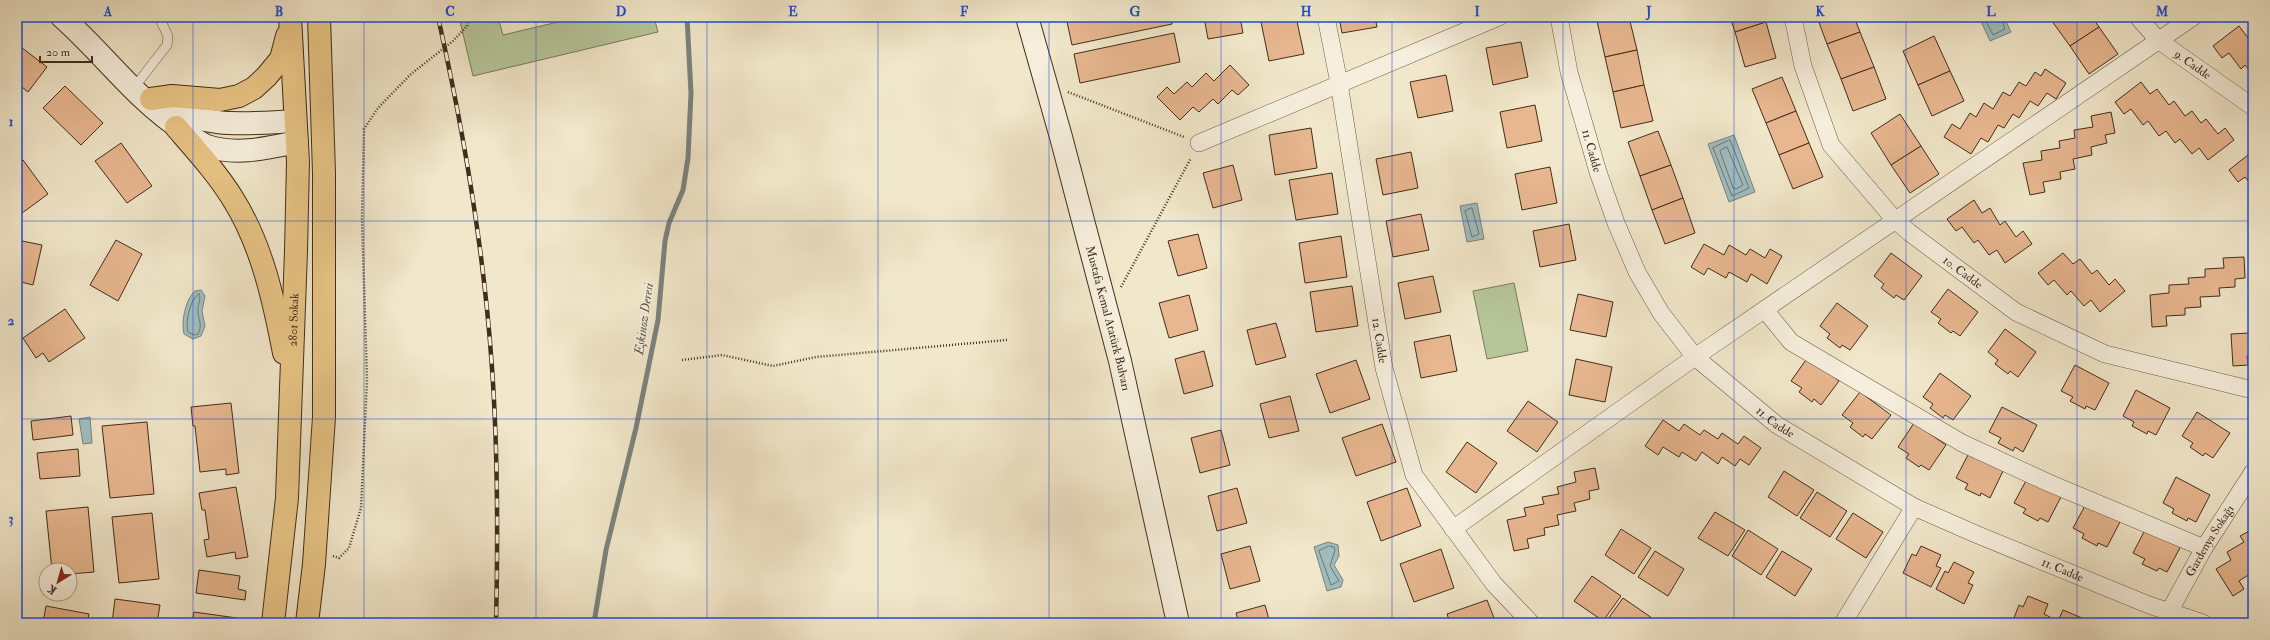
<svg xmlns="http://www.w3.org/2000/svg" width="2270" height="640" font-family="'IM FELL Double Pica',serif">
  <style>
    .green { fill: #b6c69a; stroke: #7c7a5a }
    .water { fill: #9fbdc0; stroke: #7a837e }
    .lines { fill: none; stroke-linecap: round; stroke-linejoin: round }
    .shore { stroke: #70756d; stroke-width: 1 }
    .stream { stroke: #7a837e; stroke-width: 5 }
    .building { fill: #e8b790; stroke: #422d1a }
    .lane-casing { stroke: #6e5c46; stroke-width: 10 }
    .street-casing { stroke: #6e5c46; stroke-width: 18 }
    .secondary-casing { stroke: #422d1a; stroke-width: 24 }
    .primary-casing { stroke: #422d1a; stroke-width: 24 }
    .path { stroke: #422d1a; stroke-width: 2.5; stroke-dasharray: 1 2; stroke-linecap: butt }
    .lane { stroke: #f6efdd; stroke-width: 9 }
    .street { stroke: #f6efdd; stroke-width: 17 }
    .secondary { stroke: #f6efdd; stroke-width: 22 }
    .primary { stroke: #e8c485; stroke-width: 22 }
    .rail-casing { stroke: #422d1a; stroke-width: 4.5 }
    .rail { stroke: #f6efdd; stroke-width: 3; stroke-dasharray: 9; stroke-linecap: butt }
    .grid { fill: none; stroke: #1d4ed8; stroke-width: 1; stroke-opacity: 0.55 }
    .labels { text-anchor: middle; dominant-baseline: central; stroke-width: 3; stroke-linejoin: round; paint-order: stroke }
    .street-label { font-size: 12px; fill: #422d1a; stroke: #f6efdd }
    .water-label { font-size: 13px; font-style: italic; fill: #595144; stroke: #f6efdd }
    .neatline { fill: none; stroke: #1d4ed8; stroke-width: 1.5 }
    .grid-label { font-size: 13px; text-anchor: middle; font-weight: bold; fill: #1d4ed8 }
  </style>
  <rect width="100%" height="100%" fill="#f1e7ca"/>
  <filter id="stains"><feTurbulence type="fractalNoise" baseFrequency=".005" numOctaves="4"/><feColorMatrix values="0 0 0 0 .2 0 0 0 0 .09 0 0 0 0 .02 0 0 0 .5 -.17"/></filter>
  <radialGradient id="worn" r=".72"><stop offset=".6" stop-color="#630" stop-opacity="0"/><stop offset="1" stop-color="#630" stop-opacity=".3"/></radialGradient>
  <g class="green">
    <path d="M459 17H498L503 35 579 17H654L658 32 473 76Z"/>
    <path d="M1514 283 1528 351 1487 359 1473 291Z"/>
  </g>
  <g class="water">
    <path d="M1979 17H2004L2011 32 1990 41Z"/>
    <path d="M1734 135 1755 192 1729 202 1708 144Z"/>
    <path d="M1477 203 1484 239 1467 242 1460 206Z"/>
    <path d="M201 290 205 296 202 311 205 326 201 336 193 339 184 334C181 322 185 300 195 291Z"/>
    <path d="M90 417 92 443 83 444 79 419Z"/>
    <path d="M1328 542 1338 545 1339 556 1334 565 1343 580 1341 587 1327 591 1314 547Z"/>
  </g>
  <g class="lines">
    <g class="shore">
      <path d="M1984 17 1993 35 2005 29 2001 17"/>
      <path d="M1730 140 1749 188 1732 196 1713 148Z"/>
      <path d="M1727 147 1743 185 1736 189 1733 188 1720 151Z"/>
      <path d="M1472 208 1479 234 1472 237 1465 211Z"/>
      <path d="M199 294C202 299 197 305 198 311 198 319 203 325 198 334L194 335 188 332C185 323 190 298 199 294Z"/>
      <path d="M1329 546 1334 547 1335 550 1330 566 1339 581 1331 585 1319 551Z"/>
    </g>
    <path class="stream" d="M594 623 606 550 636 428 658 320 665 241 669 223 683 190 688 158 691 93 687 17"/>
  </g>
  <g class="building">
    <path d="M1066 17H1171L1172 24 1072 45Z"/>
    <path d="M1204 17H1240L1243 33 1208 39Z"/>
    <path d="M1260 17H1296L1304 54 1269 61Z"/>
    <path d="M1339 17H1375L1377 27 1342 33Z"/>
    <path d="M1616 17H1629L1637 50 1605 57 1597 21Z"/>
    <path d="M1730 17H1764L1766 22 1735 32Z"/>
    <path d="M1817 17H1854L1860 32 1827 44Z"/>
    <path d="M2049 17H2092L2099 27 2070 46Z"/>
    <path d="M1766 22 1776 58 1745 67 1735 32Z"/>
    <path d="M2239 26 2248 38 2253 35V75L2245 65 2241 69 2229 53 2222 58 2213 46Z"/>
    <path d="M2099 27 2118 54 2089 74 2070 46Z"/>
    <path d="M1860 32 1874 67 1841 79 1827 44Z"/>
    <path d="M1174 33 1180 62 1080 83 1074 54Z"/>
    <path d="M1934 36 1950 71 1918 85 1903 51Z"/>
    <path d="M1521 42 1528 77 1493 85 1486 48Z"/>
    <path d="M17 44 47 67 28 92 17 83Z"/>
    <path d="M1637 50 1644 85 1613 92 1605 57Z"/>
    <path d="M1230 65 1249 85 1238 95 1232 90 1218 104 1213 99 1199 112 1193 107 1180 120 1157 97 1167 87 1174 94 1187 82 1192 87 1206 73 1214 81Z"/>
    <path d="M1874 67 1886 99 1853 111 1841 79Z"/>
    <path d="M2045 69 2066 83 2056 99 2047 93 2038 106 2030 101 2019 118 2013 114 2004 128 1998 125 1988 142 1981 138 1971 154 1944 137 1952 124 1960 129 1970 113 1976 117 1984 103 1993 109 2003 92 2010 96 2019 82 2026 86 2035 72 2041 76Z"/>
    <path d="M1950 71 1964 101 1932 116 1918 85Z"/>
    <path d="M1446 75 1453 111 1418 118 1410 82Z"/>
    <path d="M1782 77 1796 111 1766 123 1752 89Z"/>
    <path d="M2141 82 2150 94 2157 89 2169 105 2174 101 2185 116 2192 111 2201 123 2206 119 2218 134 2225 128 2234 140 2208 160 2199 148 2192 154 2180 139 2175 143 2166 131 2159 136 2148 121 2143 125 2131 109 2124 114 2115 102Z"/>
    <path d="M1644 85 1653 121 1621 128 1613 92Z"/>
    <path d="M65 86 103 123 81 145 43 108Z"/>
    <path d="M1535 105 1542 141 1507 148 1500 112Z"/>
    <path d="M1796 111 1809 143 1779 155 1766 123Z"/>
    <path d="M2111 112 2115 133 2105 135 2107 143 2091 147 2092 155 2073 159 2075 169 2060 172 2061 179 2043 182 2045 192 2030 195 2023 163 2042 160 2041 151 2060 148 2059 141 2075 138 2074 130 2093 127 2091 116Z"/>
    <path d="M1900 114 1921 146 1891 165 1871 133Z"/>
    <path d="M1311 128 1317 168 1275 175 1269 135Z"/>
    <path d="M1658 131 1671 165 1640 176 1628 142Z"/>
    <path d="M121 143 152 186 127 203 95 161Z"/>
    <path d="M1809 143 1823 177 1793 189 1779 155Z"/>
    <path d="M1921 146 1939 174 1910 193 1891 165Z"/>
    <path d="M2253 151V187L2245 177 2238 182 2229 170Z"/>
    <path d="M1411 152 1418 188 1383 195 1376 159Z"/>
    <path d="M23 160 48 194 18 216 17 165Z"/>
    <path d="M1233 165 1242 200 1213 208 1203 173Z"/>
    <path d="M1671 165 1683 198 1652 210 1640 176Z"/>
    <path d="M1550 167 1557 203 1522 210 1515 174Z"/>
    <path d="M1332 173 1338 214 1296 220 1289 180Z"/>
    <path d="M1683 198 1695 233 1665 244 1652 210Z"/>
    <path d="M1974 200 1982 213 1990 208 2000 225 2005 221 2016 237 2023 231 2032 244 2005 263 1997 250 1989 255 1978 240 1974 243 1962 227 1956 231 1947 219Z"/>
    <path d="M1421 214 1429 250 1393 257 1386 221Z"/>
    <path d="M1569 224 1576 260 1540 267 1533 231Z"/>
    <path d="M1198 234 1207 268 1178 276 1168 241Z"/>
    <path d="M1341 236 1347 277 1305 283 1299 243Z"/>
    <path d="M17 240 42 245 33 285 17 281Z"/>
    <path d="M116 240 142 254 118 301 90 285Z"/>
    <path d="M1704 244 1724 255 1729 245 1746 255 1750 249 1765 258 1770 249 1782 256 1767 284 1751 274 1747 282 1729 272 1726 278 1708 268 1704 275 1691 267Z"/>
    <path d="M1891 253 1922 276 1904 300 1896 295 1894 298 1881 288 1884 284 1874 276Z"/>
    <path d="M2063 253 2073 264 2080 259 2092 274 2097 270 2109 285 2115 279 2125 291 2100 312 2091 300 2084 306 2071 291 2067 295 2054 280 2048 285 2038 273Z"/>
    <path d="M2244 257 2245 278 2235 279V287L2219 288 2220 296 2200 297 2201 307 2185 308V315L2166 316 2167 326 2152 327 2150 295 2169 293V285L2189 284 2188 278 2205 277V269L2224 268 2223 258Z"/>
    <path d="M1433 276 1441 312 1405 319 1398 283Z"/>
    <path d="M1352 286 1358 326 1316 332 1310 292Z"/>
    <path d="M1948 289 1978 312 1960 336 1953 331 1951 333 1938 323 1941 319 1931 312Z"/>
    <path d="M1578 294 1613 302 1606 337 1570 330Z"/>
    <path d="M1189 295 1198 330 1169 338 1159 303Z"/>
    <path d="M1837 303 1868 326 1850 350 1842 345 1840 348 1827 338 1830 334 1820 326Z"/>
    <path d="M65 309 85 338 49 362 43 353 36 358 23 338Z"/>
    <path d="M1276 323 1286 357 1256 365 1247 330Z"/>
    <path d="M2249 325H2253V355L2247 356 2248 365 2233 366 2231 334 2250 333Z"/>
    <path d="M2005 329 2036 352 2018 377 2010 371 2008 374 1995 364 1998 360 1988 352Z"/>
    <path d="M1450 335 1457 371 1421 378 1414 342Z"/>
    <path d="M1204 351 1213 386 1184 394 1175 359Z"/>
    <path d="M1808 357 1839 381 1821 405 1814 399 1812 402 1799 392 1802 388 1791 381Z"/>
    <path d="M1576 359 1612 367 1605 402 1569 395Z"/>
    <path d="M1356 360 1370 399 1330 413 1316 374Z"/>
    <path d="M2075 365 2109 383 2095 410 2086 406 2085 409 2070 401 2073 397 2061 391Z"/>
    <path d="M1940 373 1971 396 1953 420 1945 415 1943 418 1930 408 1933 404 1923 397Z"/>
    <path d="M2136 390 2170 408 2156 435 2148 431 2147 434 2132 426 2134 422 2123 416Z"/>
    <path d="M1860 392 1891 415 1872 439 1865 434 1863 437 1850 427 1853 423 1842 415Z"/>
    <path d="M1290 396 1299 431 1269 438 1260 404Z"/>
    <path d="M1528 401 1558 422 1537 452 1507 431Z"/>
    <path d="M231 403 239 473 226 475V469L200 472 195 426H193L191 407Z"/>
    <path d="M2002 407 2037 425 2023 452 2015 447 2013 451 1998 443 2001 438 1989 432Z"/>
    <path d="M2197 412 2230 433 2213 458 2205 453 2203 456 2190 447 2193 443 2182 436Z"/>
    <path d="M71 416 73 435 33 440 31 421Z"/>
    <path d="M1663 420 1679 431 1684 424 1700 435 1704 430 1718 439 1722 433 1738 444 1744 436 1761 448 1749 465 1740 459 1735 466 1722 457 1718 464 1702 452 1696 461 1682 452 1679 457 1663 447 1658 455 1645 446Z"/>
    <path d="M147 422 154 494 110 498 102 426Z"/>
    <path d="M1914 423 1946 445 1929 470 1921 465 1919 467 1906 458 1909 454 1898 447Z"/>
    <path d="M1382 424 1396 462 1356 476 1342 438Z"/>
    <path d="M1221 430 1230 465 1200 473 1191 438Z"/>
    <path d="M1467 442 1497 463 1476 493 1446 472Z"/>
    <path d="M78 449 80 476 40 479 37 453Z"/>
    <path d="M1969 453 2003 471 1990 498 1981 493 1980 496 1965 489 1968 484 1956 478Z"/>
    <path d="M1595 468 1599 489 1589 491 1590 499 1574 503 1576 511 1557 515 1559 525 1544 528 1545 535 1527 539 1529 548 1514 551 1507 520 1526 516 1524 508 1544 504 1542 497 1559 494 1557 487 1576 482 1574 472Z"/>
    <path d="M1784 471 1814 490 1797 516 1768 497Z"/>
    <path d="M2028 477 2062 495 2048 522 2040 518 2038 521 2023 513 2026 509 2014 503Z"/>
    <path d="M2176 477 2210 495 2196 522 2188 518 2187 521 2172 513 2174 509 2163 503Z"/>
    <path d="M236 487 248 557 236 559 235 552 207 557 204 540 209 539 205 510H202L199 493Z"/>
    <path d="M1237 488 1247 523 1217 531 1208 496Z"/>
    <path d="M1407 488 1421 526 1381 541 1367 502Z"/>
    <path d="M1817 492 1847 511 1830 537 1800 518Z"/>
    <path d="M2087 502 2121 520 2107 547 2098 543 2097 546 2082 538 2084 534 2073 528Z"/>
    <path d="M88 507 94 572 70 574V570H52L46 511Z"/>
    <path d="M1715 512 1745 530 1728 556 1698 538Z"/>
    <path d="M152 513 159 579 119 583 112 517Z"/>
    <path d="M1853 513 1883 532 1866 558 1836 539Z"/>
    <path d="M2146 528 2181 546 2167 572 2159 568 2157 571 2142 564 2145 559 2133 553Z"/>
    <path d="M1621 529 1651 548 1634 574 1605 555Z"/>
    <path d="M2253 529V564L2251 565 2253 572 2239 581 2244 589 2233 596 2216 569 2231 560 2227 552 2244 542 2240 536Z"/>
    <path d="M1748 530 1778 549 1761 575 1732 556Z"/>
    <path d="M1250 546 1260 581 1230 589 1221 554Z"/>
    <path d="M1921 546 1941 555 1936 566 1941 568 1931 587 1903 573 1912 554 1916 556Z"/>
    <path d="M1441 549 1454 588 1414 602 1400 564Z"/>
    <path d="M1655 551 1684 569 1668 596 1638 577Z"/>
    <path d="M1782 551 1812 569 1795 596 1766 577Z"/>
    <path d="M1954 562 1974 572 1968 583 1973 585 1964 604 1936 589 1945 571 1948 573Z"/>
    <path d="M199 570 240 576 238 589 246 591 245 600 196 593Z"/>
    <path d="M1592 576 1621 596 1603 621 1574 601Z"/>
    <path d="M2028 596 2048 604 2044 614 2050 617 2048 623H2012L2019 605 2023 607Z"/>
    <path d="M1623 598 1652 618 1648 623H1605Z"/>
    <path d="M115 599 160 605 157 623H112Z"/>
    <path d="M1487 600 1496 623H1450L1447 614Z"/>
    <path d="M1265 605 1270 623H1239L1236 613Z"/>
    <path d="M46 606 89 614 87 623H43Z"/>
    <path d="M2063 610 2082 618 2080 623H2052L2054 619 2058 621Z"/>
    <path d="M194 612 237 618 236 623H192Z"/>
  </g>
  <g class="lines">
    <defs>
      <path id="lane" d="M133 89 167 45 168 36 159 17"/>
      <g id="street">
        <path id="s1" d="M1326 17 1339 83 1384 368 1414 475 1494 584 1531 623"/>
        <path id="s2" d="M1559 17 1569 72 1598 172 1616 223 1637 272 1661 313 1695 357 1777 425 1914 507 1978 535 2149 605 2203 623"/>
        <path id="s3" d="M1793 17 1803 66 1831 145 1895 220 1910 233 2016 312 2105 354 2253 390"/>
        <path id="s4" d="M2138 17 2158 40 2253 107"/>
        <path d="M1199 143 1499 17"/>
        <path d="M1765 310 1791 342 1962 443 2049 483 2204 548"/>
        <path d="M1453 529 1695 357 2193 17"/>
        <path id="s5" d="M2169 612 2204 548 2253 472"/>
        <path d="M1843 623 1914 507"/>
      </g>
      <g id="secondary">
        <path d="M62 17C104 54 136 100 184 131 191 136 199 143 207 146 236 156 268 148 297 142"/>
        <path id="s6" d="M1027 17 1061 137 1120 361 1178 623"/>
        <path d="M158 103C210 129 240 124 295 121"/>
      </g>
      <g id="primary">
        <path d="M151 99 172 96 220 100 239 96 254 88 266 77 281 59 287 36"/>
        <path d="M176 127C196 150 217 173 233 199 262 245 274 301 284 353"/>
        <path id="s7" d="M273 623 287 498 296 251 298 162 290 17"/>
        <path d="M307 623 314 564 324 417V173L319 17"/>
      </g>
    </defs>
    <use href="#lane" class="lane-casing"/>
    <use href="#street" class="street-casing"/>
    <use href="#secondary" class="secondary-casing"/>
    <use href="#primary" class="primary-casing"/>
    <g class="path">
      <path d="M1068 92 1184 137"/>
      <path d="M1121 287 1191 158"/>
      <path d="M682 360 722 355 773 366 816 357 1007 340"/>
      <path d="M333 556 339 558 349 548 361 508 367 380 362 219 364 129 378 108 411 74 453 41 467 26 468 17"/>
    </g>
    <use href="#lane" class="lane"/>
    <use href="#street" class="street"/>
    <use href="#secondary" class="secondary"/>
    <use href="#primary" class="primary"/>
    <defs>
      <path id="rail" d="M438 17C464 133 484 250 492 368 498 453 498 538 496 623"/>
    </defs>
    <use href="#rail" class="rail-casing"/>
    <use href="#rail" class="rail"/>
  </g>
  <path class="grid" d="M193 17V623M364 17V623M536 17V623M707 17V623M878 17V623M1049 17V623M1221 17V623M1392 17V623M1563 17V623M1734 17V623M1906 17V623M2077 17V623M17 221H2253M17 419H2253"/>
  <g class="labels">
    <g class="street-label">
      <text stroke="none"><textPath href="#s4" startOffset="73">9. Cadde</textPath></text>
      <text stroke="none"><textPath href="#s2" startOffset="138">11. Cadde</textPath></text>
      <text stroke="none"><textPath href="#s3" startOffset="318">10. Cadde</textPath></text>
      <text stroke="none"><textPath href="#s6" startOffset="312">Mustafa Kemal Atatürk Bulvarı</textPath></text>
      <text stroke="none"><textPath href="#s7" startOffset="304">2801 Sokak</textPath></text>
      <text stroke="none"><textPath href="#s1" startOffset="328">12. Cadde</textPath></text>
      <text stroke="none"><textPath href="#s2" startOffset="474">11. Cadde</textPath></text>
      <text stroke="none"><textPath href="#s5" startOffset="82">Gardenya Sokağı</textPath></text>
      <text stroke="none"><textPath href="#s2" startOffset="798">11. Cadde</textPath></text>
    </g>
    <g class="water-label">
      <text transform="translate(644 319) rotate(-82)">Eşkinoz Deresi</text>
    </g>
  </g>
  <rect width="2270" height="640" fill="none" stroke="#f1e7ca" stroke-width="44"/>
  <g transform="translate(58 582) rotate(217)"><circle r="19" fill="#f6efdd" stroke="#aea18f"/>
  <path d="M0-3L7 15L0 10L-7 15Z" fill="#8f2418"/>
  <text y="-6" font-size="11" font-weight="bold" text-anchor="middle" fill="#422d1a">K</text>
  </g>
  <path d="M40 56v6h52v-6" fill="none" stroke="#422d1a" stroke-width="2"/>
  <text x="46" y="56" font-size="12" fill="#422d1a" stroke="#f6efdd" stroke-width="3" paint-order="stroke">20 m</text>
  <rect x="22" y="22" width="2226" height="596" class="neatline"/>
  <g class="grid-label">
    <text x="108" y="16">A</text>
    <text x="279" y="16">B</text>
    <text x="450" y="16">C</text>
    <text x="621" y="16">D</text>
    <text x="793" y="16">E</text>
    <text x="964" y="16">F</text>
    <text x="1135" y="16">G</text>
    <text x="1306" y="16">H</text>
    <text x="1477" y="16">I</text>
    <text x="1649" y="16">J</text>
    <text x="1820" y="16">K</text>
    <text x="1991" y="16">L</text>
    <text x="2162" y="16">M</text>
    <text x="11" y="126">1</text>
    <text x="11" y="325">2</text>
    <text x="11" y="523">3</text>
  </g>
  <rect width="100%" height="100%" filter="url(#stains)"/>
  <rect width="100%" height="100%" fill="url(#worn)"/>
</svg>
